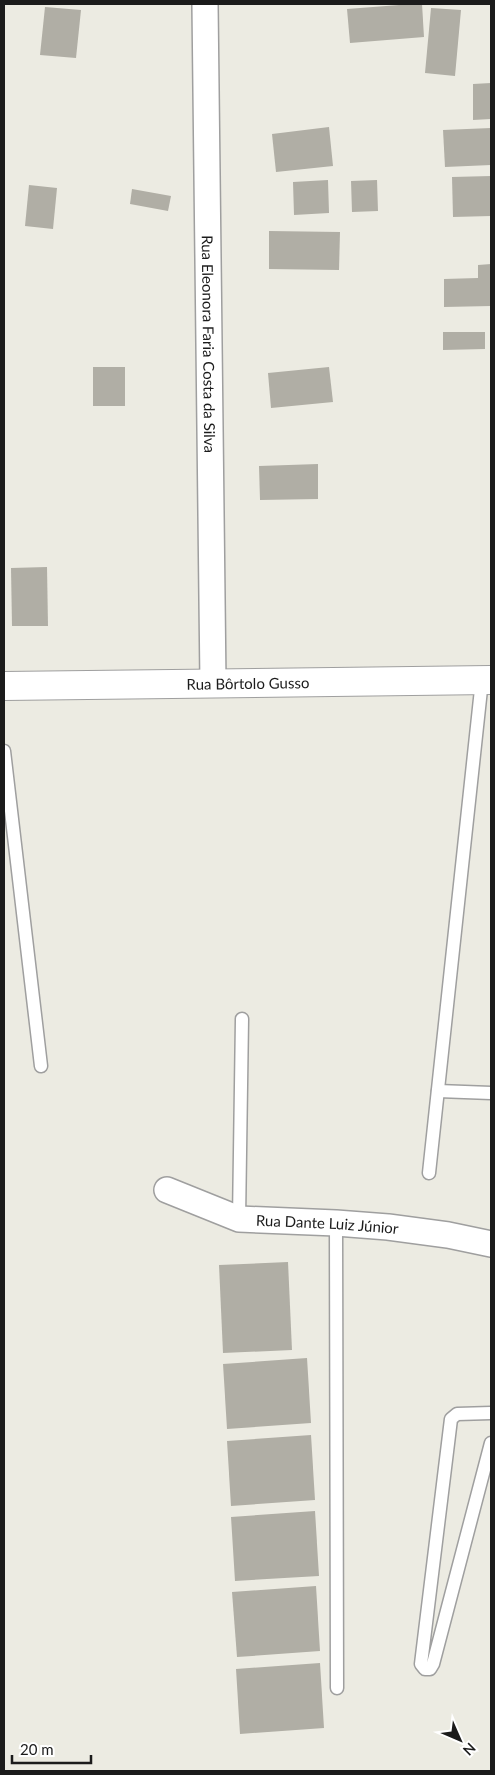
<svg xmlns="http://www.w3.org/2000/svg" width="495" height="1775" font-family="Lato,sans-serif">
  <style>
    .building { fill: #b0aea5 }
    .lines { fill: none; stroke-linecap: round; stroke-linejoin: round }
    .service-casing { stroke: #9f9f9f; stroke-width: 15 }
    .minor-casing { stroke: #9f9f9f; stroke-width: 28 }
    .tertiary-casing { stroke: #9f9f9f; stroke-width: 30 }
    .service { stroke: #fff; stroke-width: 12 }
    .minor { stroke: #fff; stroke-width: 25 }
    .tertiary { stroke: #fff; stroke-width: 28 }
    .labels { text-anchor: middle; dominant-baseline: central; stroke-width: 4; stroke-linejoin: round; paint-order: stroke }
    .street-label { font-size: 15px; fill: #1b1b1b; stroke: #fff }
  </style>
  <rect width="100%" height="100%" fill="#ecebe2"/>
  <g class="building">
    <path d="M412 4H422L424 37 350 43 347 9Z"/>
    <path d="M45 7 81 10 76 58 40 55Z"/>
    <path d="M431 8 461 10 455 76 425 73Z"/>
    <path d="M491 83V119L473 120V84Z"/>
    <path d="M329 127 333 166 276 172 272 134Z"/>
    <path d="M491 128V165L445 167 443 130Z"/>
    <path d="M491 176V216L453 217 452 177Z"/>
    <path d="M328 180 329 213 294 215 293 182Z"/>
    <path d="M377 180 378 211 352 212 351 181Z"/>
    <path d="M29 185 57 188 53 229 25 226Z"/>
    <path d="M132 189 171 196 168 211 130 204Z"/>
    <path d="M269 231 340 232 339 270 269 269Z"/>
    <path d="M491 264V306L444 307V279L478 278V265Z"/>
    <path d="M443 332H485V349L443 350Z"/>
    <rect x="93" y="367" width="32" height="39"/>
    <path d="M329 367 333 402 271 408 268 373Z"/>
    <path d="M318 464V499L260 500 259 466Z"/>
    <path d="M47 567 48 626H12L11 568Z"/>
    <path d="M288 1262 292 1350 223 1353 219 1265Z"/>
    <path d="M307 1358 311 1423 227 1429 223 1364Z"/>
    <path d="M311 1435 315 1500 231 1506 227 1441Z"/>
    <path d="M315 1511 319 1576 235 1581 231 1517Z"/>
    <path d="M316 1586 320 1651 237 1657 232 1592Z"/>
    <path d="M320 1663 324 1728 240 1734 236 1669Z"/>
  </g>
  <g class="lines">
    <defs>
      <g id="service">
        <path d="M4 751 41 1066"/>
        <path d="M438 1091 491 1093"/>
        <path d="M429 1173 482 680"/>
        <path d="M239 1219 242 1019"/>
        <path d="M336 1223 337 1688"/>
        <path d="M491 1413 457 1414 451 1419 421 1664 425 1669H430L433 1664 491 1443"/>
      </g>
      <g id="minor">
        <path id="s1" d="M205 4 213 683"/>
        <path id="s2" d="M167 1190 239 1219 336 1223 388 1227 448 1235 491 1244"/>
      </g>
      <g id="tertiary">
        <path id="s3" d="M4 686 491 680"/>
      </g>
    </defs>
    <use href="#service" class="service-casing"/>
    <use href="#minor" class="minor-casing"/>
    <use href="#tertiary" class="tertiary-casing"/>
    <use href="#service" class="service"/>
    <use href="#minor" class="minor"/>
    <use href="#tertiary" class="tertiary"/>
  </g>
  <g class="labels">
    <g class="street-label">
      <text stroke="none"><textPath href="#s1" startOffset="340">Rua Eleonora Faria Costa da Silva</textPath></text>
      <text stroke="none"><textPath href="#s3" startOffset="244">Rua Bôrtolo Gusso</textPath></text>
      <text stroke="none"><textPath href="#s2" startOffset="166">Rua Dante Luiz Júnior</textPath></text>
    </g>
  </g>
  <rect width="495" height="1775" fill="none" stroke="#1b1b1b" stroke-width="10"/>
  <g transform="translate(460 1740) rotate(135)" stroke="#ffffff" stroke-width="4" paint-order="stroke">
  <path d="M0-4L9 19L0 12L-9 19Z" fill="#1b1b1b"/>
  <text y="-8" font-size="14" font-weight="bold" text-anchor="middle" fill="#1b1b1b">N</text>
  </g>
  <path d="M12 1755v8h79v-8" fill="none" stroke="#1b1b1b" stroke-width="2.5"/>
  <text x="20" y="1755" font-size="15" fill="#1b1b1b" stroke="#ffffff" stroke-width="4" paint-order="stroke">20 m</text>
</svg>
